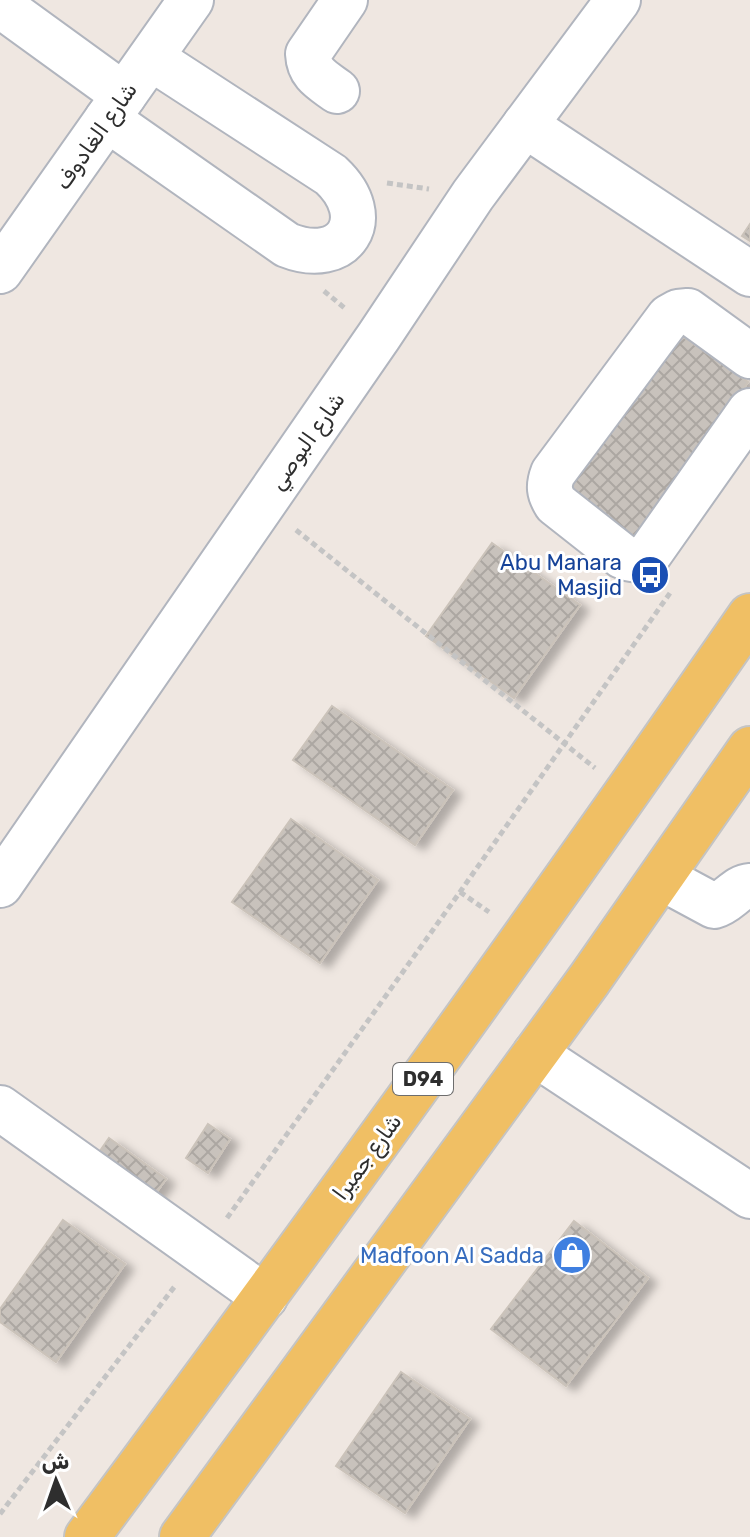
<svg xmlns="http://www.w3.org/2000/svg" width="750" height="1537" font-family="Rubik,Vazirmatn,sans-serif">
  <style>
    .building { fill: url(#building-cross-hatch); stroke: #cbc3ba; stroke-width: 2; filter: url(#shadow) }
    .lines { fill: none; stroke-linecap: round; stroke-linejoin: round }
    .minor-casing { stroke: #b1b5be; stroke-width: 48 }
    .major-casing { stroke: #c4c4c4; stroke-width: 48 }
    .path { stroke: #c4c4c4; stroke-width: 5; stroke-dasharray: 6 4; stroke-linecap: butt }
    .minor { stroke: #fff; stroke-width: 44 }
    .major { stroke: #f0bf64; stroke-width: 44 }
    .labels { text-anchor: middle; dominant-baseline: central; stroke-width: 6; stroke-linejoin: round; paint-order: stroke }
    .shield { fill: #fff; stroke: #6d6d6d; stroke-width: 2 }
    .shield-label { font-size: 20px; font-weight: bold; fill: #2e2e2e }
    .street-label { font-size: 22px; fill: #2e2e2e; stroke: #fff }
    .transit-label { font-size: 22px; fill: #164399; stroke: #fff; text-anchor: end }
    .shop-label { font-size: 22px; fill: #366cbe; stroke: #fff; text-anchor: end }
  </style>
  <defs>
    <pattern id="building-cross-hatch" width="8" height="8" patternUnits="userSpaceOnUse" patternTransform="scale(2)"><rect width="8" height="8" fill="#c8c2bc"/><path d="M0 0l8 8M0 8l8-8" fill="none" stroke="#aca7a2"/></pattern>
    <filter id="shadow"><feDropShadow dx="9" dy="5" stdDeviation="4" flood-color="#0004"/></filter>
  </defs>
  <rect width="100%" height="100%" fill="#efe7e1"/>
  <g class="building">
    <path d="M750 224V241L742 236Z"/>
    <path d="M679 334 748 382 633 544 564 496Z"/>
    <path d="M492 543 580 605 514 698 426 636Z"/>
    <path d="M332 706 453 790 415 845 293 760Z"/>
    <path d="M291 819 378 880 320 963 232 902Z"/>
    <path d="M208 1124 230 1139 208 1173 186 1158Z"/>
    <path d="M109 1138 166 1179 144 1209 88 1168Z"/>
    <path d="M63 1220 125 1264 56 1362 0 1322V1309Z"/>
    <path d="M574 1221 648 1278 566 1386 491 1329Z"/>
    <path d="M401 1372 470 1419 405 1513 336 1466Z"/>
  </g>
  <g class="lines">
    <defs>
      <g id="minor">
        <path d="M0 5 124 95"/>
        <path d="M337 91C322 80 309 74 308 54L345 0"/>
        <path d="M107 119 287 245C345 268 377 218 331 175L151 58"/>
        <path d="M525 125 750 274"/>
        <path d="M0 271 191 0"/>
        <path d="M750 356 688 311 678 312 669 317 553 473C548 486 549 493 556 504L622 556C633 561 640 561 650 553L750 411"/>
        <path d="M662 878 714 906C729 902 736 887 750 886"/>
        <path d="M0 885 379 336 473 195 618 0"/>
        <path d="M535 1054 750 1196"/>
        <path d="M0 1108 265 1297"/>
      </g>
      <g id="major">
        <path d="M87 1537C313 1233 535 927 750 616"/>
        <path d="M182 1537 589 980 750 749"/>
      </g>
    </defs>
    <use href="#minor" class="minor-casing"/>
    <use href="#major" class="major-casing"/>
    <g class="path">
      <path d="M387 183 429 189"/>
      <path d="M324 291 347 310"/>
      <path d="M296 530 595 768"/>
      <path d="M460 892 489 912"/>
      <path d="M227 1218 460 892 670 593"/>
      <path d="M0 1514 175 1286"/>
    </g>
    <use href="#minor" class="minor"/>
    <use href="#major" class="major"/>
  </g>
  <defs>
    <symbol id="bus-disc" viewBox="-11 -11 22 22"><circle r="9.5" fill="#1a4fb4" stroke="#fff"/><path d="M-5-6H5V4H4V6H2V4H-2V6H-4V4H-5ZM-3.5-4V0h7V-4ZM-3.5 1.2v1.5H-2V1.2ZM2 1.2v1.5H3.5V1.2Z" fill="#fff"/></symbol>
    <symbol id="shop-disc" viewBox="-11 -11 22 22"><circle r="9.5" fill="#3f7fe0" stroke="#fff"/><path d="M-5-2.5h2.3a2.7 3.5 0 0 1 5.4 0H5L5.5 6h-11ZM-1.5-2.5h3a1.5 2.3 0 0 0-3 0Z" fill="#fff"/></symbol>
  </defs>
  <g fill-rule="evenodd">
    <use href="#bus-disc" x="628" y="553" width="44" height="44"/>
    <use href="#shop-disc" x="550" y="1233" width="44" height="44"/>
  </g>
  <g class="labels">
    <rect class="shield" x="393" y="1063" width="60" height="32" rx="6"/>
    <g class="shield-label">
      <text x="423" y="1079">D94</text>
    </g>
    <g class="street-label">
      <text transform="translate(96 136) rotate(-55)">شارع الغادوف</text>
      <text transform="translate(307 441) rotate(-55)">شارع البوصي</text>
      <text transform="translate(367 1157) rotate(-54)">شارع جميرا</text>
    </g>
    <g class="transit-label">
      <text x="622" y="562">Abu Manara<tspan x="622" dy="25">Masjid</tspan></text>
    </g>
    <g class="shop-label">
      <text x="544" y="1255">Madfoon Al Sadda</text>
    </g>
  </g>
  <g transform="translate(56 1481) rotate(358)" stroke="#ffffff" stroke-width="6" paint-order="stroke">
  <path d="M0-6L14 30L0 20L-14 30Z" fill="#2e2e2e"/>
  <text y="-12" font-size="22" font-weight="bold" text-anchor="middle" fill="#2e2e2e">ش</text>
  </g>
</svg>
